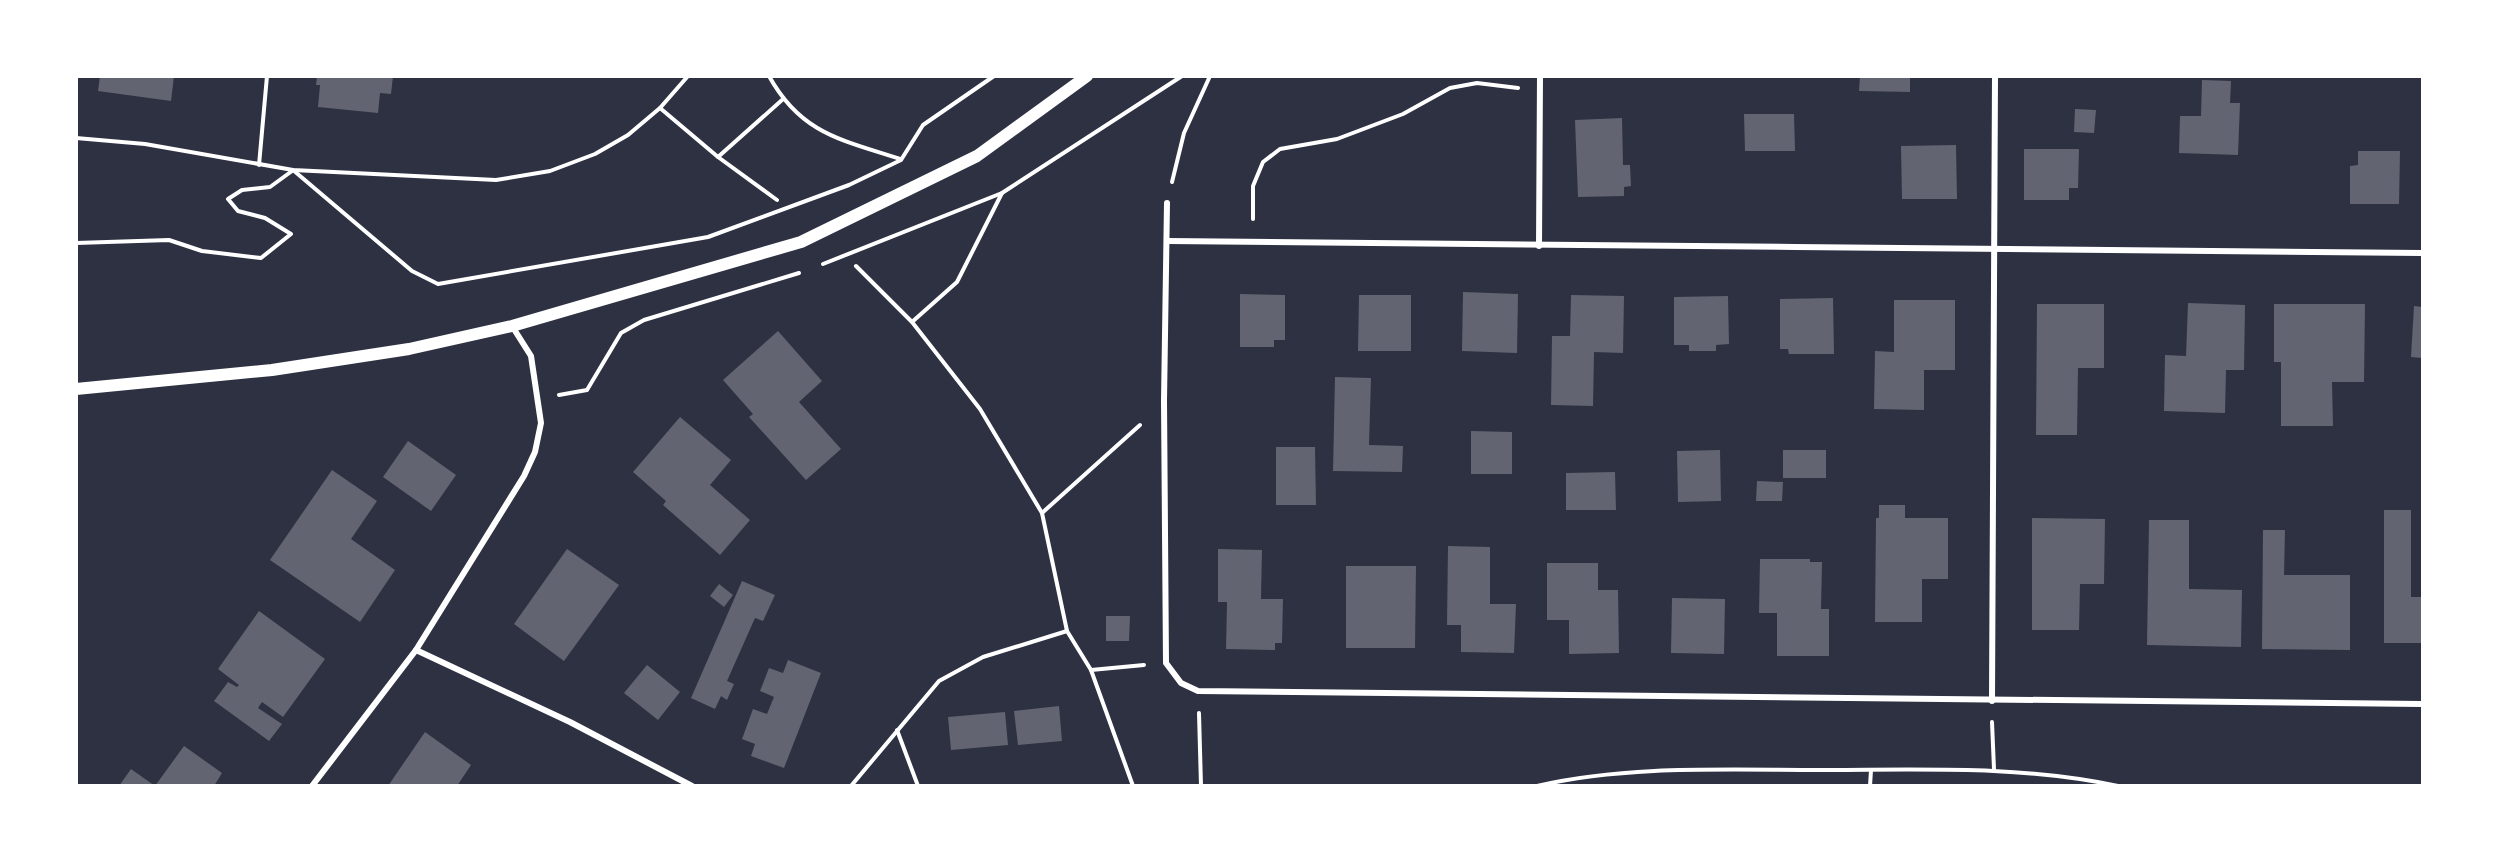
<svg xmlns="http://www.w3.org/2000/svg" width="2499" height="862" font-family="'PT Sans',sans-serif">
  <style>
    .building { fill: #626471 }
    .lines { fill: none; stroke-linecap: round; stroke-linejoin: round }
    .path { stroke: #fff; stroke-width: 4 }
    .minor { stroke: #fff; stroke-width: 6 }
    .secondary { stroke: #fff; stroke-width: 12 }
  </style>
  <rect width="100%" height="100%" fill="#2d3142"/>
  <g class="building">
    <path d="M100 76H174L171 101 98 91Z"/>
    <path d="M317 76H393L391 94 380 93 378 113 318 107 320 85H316Z"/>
    <path d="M1860 76H1910V92L1859 91Z"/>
    <path d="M2202 80 2231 81 2230 103H2240L2238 155 2179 153 2180 116H2201Z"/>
    <path d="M2075 109 2096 110 2094 133 2074 132Z"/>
    <path d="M1744 114H1794L1795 151H1745Z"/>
    <path d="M1622 118 1623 165H1630L1631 186 1624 187V196L1578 197 1575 120Z"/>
    <path d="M1956 145 1957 199H1902L1901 146Z"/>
    <path d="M2024 149H2079L2078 188H2069V200H2024Z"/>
    <path d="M2358 151H2400L2399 204H2350V166L2358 165Z"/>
    <path d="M1463 292 1518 294 1517 353 1462 351Z"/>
    <path d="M1240 294 1285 295V340H1274V347H1240Z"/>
    <path d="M1359 295H1411V351H1358Z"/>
    <path d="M1571 295 1624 296 1623 353 1594 352 1593 406 1551 405 1552 336H1570Z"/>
    <path d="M1728 296 1729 344 1716 345V351H1689V345H1674V297Z"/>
    <path d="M1833 298 1834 354H1789L1788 349H1780V299Z"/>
    <path d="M1894 300H1955V370H1924V410L1874 409 1875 351 1894 352Z"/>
    <path d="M2188 303 2245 305 2244 370H2226L2225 413 2164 411 2165 355 2186 356Z"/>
    <path d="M2037 304H2104V368H2078L2077 435H2036Z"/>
    <path d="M2274 304H2365L2364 382H2332L2333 426H2281V362H2274Z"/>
    <path d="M2414 306 2422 307V358L2411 357Z"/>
    <path d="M778 331 822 381 799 402 841 449 806 480 749 417 753 414 723 380Z"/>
    <path d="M1335 377 1371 378 1369 445 1403 446 1402 472 1333 471Z"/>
    <path d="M680 417 731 460 710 485 750 520 720 555 663 505 666 501 633 472Z"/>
    <path d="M1471 431 1512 432V474H1471Z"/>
    <path d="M408 441 456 475 431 511 383 477Z"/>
    <path d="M1276 447H1315L1316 505H1276Z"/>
    <path d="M1720 450 1721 501 1678 502 1677 451Z"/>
    <rect x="1783" y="450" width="43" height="28"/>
    <path d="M332 470 377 501 351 539 395 570 360 622 270 560Z"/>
    <path d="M1615 472 1616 510H1566V473Z"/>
    <path d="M1757 481 1783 482 1782 501H1756Z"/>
    <path d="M1879 505H1905V518H1948V579H1922V622H1875L1876 518H1879Z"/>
    <path d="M2384 510H2411V597H2422V643H2384Z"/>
    <path d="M2032 518 2105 519 2104 584H2080L2079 630H2032Z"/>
    <path d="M2149 520H2189V589L2242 590 2241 647 2147 645Z"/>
    <path d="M2263 530H2285L2284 575H2350V650L2262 649Z"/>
    <path d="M1448 546 1490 547V604H1516L1514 653 1461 652V625H1447Z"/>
    <path d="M567 549 619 585 564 661 514 624Z"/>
    <path d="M1218 549 1262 550 1261 599H1283L1282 643H1275V650L1226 649 1227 602H1218Z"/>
    <path d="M1760 559H1810V562H1822L1821 609H1829V656H1777V613H1759Z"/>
    <path d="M1547 563H1598V590H1618L1619 653 1569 654V620H1547Z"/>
    <path d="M1346 566H1416L1415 648H1346Z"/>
    <path d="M742 581 775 595 763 621 755 618 727 681 734 684 727 700 721 696 715 709 691 698Z"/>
    <path d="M719 584 733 595 724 607 710 596Z"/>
    <path d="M1672 598 1725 599 1724 654 1671 653Z"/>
    <path d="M259 611 325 659 283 717 262 702 258 708 282 724 269 741 214 701 228 682 237 687 239 685 218 669Z"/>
    <path d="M1106 616H1130L1129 641H1106Z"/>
    <path d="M788 660 821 673 784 768 751 756 755 744 742 739 753 709 767 714 774 697 760 691 769 668 783 673Z"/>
    <path d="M647 665 680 692 658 720 624 693Z"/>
    <path d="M1059 706 1062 741 1018 745 1014 711Z"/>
    <path d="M1005 712 1008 745 951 750 948 717Z"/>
    <path d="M425 732 471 765 457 786H388Z"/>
    <path d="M184 746 222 773 214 786H155Z"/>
    <path d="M131 769 155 786H119Z"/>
  </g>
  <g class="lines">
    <g class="path">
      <path d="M769 76C801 134 842 140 900 159"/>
      <path d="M660 108 718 157 777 200"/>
      <path d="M76 138 145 144 293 170 496 180 550 171 595 154 628 135 660 108 688 76"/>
      <path d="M718 157 782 100"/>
      <path d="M259 165 267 76"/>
      <path d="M293 170 412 271 438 284 708 237 849 185 901 160 923 125 994 76"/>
      <path d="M1172 182 1184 133 1210 76"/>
      <path d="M1253 219V186L1263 162 1280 149 1337 139 1403 114 1450 88 1477 83 1518 88"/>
      <path d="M76 243 169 240 202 251 261 258 291 234 265 218 238 211 228 199 242 190 270 187 292 171"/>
      <path d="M823 264 1002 193 1182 76"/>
      <path d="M856 266 912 322 980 409 1042 513 1067 631 1091 670 1133 786"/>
      <path d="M912 322 957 282 1002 193"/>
      <path d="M559 395 587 390 621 333 644 320 799 273"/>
      <path d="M1042 513 1140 425"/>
      <path d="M1091 670 1144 665"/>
      <path d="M1199 713 1201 786"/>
      <path d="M1992 722 1994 769"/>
      <path d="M897 730 918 786"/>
      <path d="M851 786 939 681 983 657 1067 631"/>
      <path d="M1537 786C1628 765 1725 770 1819 770 1919 770 2020 765 2118 786"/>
      <path d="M1870 786 1871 770"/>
    </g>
    <g class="minor">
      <path d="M1167 203 1164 401 1166 663 1181 683 1198 691 2422 704"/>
      <path d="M1168 241C1586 247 2004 247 2422 253"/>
      <path d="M1539 246 1540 76"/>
      <path d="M416 650 570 722 692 786"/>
      <path d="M1992 701 1995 76"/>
      <path d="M312 786 416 650 524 476 535 452 541 423 531 356 512 326"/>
    </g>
    <path class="secondary" d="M76 389 272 370 409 349 512 326 801 242 977 156 1087 76"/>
  </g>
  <rect width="2499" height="862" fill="none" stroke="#ffffff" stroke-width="156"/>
</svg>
